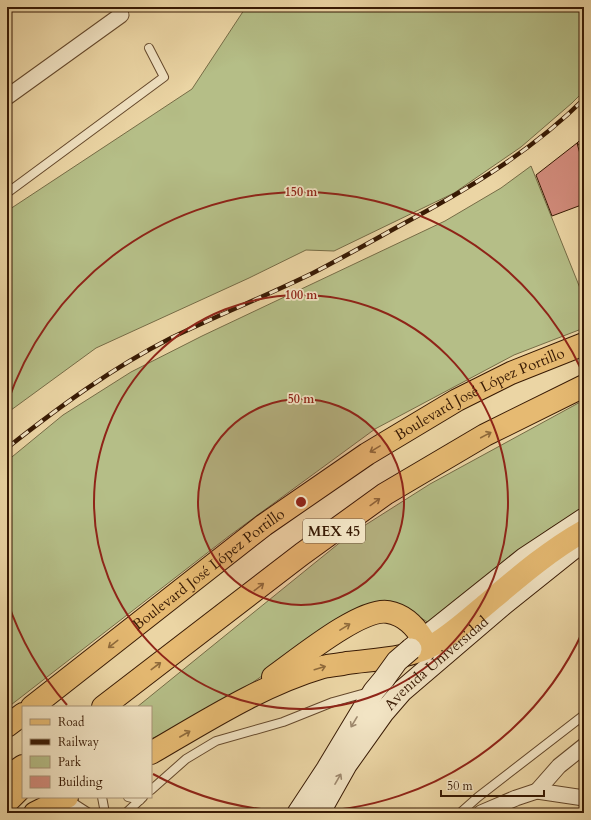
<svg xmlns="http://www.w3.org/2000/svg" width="591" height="820" font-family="Cardo,serif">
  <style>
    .green { fill: #b5be87; stroke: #766c46 }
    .building { fill: #d28c7c; stroke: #381a04 }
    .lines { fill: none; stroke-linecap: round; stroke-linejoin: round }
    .lane-casing { stroke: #65492c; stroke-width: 10 }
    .street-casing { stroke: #65492c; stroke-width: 17 }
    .secondary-casing { stroke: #381a04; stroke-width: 23 }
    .primary-casing { stroke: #381a04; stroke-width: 24 }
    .lane { stroke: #f2e4c4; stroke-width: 8 }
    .street { stroke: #f2e4c4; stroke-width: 15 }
    .secondary { stroke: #f2e4c4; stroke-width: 21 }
    .primary { stroke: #e6ba72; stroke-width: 22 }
    .rail-casing { stroke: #381a04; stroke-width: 4.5 }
    .rail { stroke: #f2e4c4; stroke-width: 3; stroke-dasharray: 9; stroke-linecap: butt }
    .secondary-bridge-casing { stroke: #381a04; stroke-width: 23; stroke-linecap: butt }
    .secondary-bridge { stroke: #f2e4c4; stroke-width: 21 }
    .oneway { stroke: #8f6a3b }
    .oneway2 { stroke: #9e896e }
    .ring { fill: none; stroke: #8f2418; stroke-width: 2 }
    .labels { text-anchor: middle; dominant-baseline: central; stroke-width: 3.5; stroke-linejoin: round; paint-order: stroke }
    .shield { fill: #f2e4c4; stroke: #70573e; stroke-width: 1 }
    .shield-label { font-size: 14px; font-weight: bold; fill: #381a04 }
    .street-label { font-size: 15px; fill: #381a04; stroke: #f2e4c4 }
    .centre { fill: #8f2418; stroke: #f2e4c4; stroke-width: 2 }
    .ring-label { font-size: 12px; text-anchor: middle; font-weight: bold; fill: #8f2418; stroke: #f2e4c4; stroke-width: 3.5; stroke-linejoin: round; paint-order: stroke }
  </style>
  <rect width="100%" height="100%" fill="#ebd5a4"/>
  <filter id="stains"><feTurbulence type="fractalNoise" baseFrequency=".005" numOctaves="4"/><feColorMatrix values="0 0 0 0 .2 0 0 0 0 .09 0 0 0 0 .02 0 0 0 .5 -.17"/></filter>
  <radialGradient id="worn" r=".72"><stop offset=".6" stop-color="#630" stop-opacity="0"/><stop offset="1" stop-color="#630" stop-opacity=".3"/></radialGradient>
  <g class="green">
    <path d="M246 7H584V91L572 103 521 147 454 193 334 251 306 250 249 278 96 348 7 413V211L192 89Z"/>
    <path d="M531 166 584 298V328L514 355 375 429 229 536 7 708V461L63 415 131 372 202 336 445 221 501 188Z"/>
    <path d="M584 400V508L549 529 429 623 418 616 361 608 246 687 164 733 151 739V707H137L348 536 430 484Z"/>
  </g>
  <g class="building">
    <path d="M584 136V151L577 143Z"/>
    <path d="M577 143 584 168V204L552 216 536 175Z"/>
  </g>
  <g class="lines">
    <defs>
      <g id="lane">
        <path d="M7 193 164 77 149 48"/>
        <path d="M151 790 186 759 216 741 283 722 333 702 369 692"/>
        <path d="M102 797 105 813"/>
        <path d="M128 797 140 800"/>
        <path d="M65 805 75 804 89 813"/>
        <path d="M126 813 143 797"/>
        <path d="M460 813 478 797 584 715"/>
      </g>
      <g id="street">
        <path d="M7 97 121 15"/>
        <path d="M537 791 559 766 584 746"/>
        <path d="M481 813 516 798 537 791 584 798"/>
      </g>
      <g id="secondary">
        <path d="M411 649 525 558 584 519"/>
        <path d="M298 813 327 769 374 691 384 679"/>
        <path id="s1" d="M319 813 346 765 383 713 402 691 505 603 580 543"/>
      </g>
      <g id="primary">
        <path d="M273 677C296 661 361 607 388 612 405 615 415 626 423 639"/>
        <path id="s2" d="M32 707 264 525 367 454 457 400 511 373 584 344"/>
        <path d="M103 707 302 554 385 494 485 435 584 386"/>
        <path d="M7 726 23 714"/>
        <path d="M151 753C206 721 262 685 323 667 331 665 339 665 347 663 377 659 408 659 435 644 452 634 467 620 483 607 514 581 548 551 584 531"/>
        <path d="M7 777 23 766"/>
        <path d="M7 802 23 786"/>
        <path d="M35 813 67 797"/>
      </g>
    </defs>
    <use href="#lane" class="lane-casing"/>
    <use href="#street" class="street-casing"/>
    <use href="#secondary" class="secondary-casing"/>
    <use href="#primary" class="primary-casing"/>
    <use href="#lane" class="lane"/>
    <use href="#street" class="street"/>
    <use href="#secondary" class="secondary"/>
    <use href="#primary" class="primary"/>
    <defs>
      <path id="rail" d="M7 448C59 407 112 368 171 338 218 315 266 296 313 273 346 256 379 237 412 219 473 186 534 149 584 99"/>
    </defs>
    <use href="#rail" class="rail-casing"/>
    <use href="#rail" class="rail"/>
    <defs>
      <path id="secondary-bridge" d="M384 679 397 661 411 649"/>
    </defs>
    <use href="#secondary-bridge" class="secondary-bridge-casing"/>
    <use href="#secondary-bridge" class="secondary-bridge"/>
  </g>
  <defs><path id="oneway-shaft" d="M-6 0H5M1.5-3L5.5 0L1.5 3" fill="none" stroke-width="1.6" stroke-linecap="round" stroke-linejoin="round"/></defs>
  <g class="oneway">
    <use href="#oneway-shaft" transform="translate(486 435) rotate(-28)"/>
    <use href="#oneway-shaft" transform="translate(375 449) rotate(149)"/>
    <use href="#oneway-shaft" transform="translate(375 502) rotate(-36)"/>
    <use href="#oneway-shaft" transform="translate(259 587) rotate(-38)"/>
    <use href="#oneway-shaft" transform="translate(345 627) rotate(-32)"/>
    <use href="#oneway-shaft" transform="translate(113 644) rotate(142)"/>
    <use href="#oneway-shaft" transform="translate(156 666) rotate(-37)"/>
    <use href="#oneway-shaft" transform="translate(320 668) rotate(-17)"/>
    <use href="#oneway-shaft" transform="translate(185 734) rotate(-30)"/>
  </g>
  <g class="oneway2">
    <use href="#oneway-shaft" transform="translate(354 722) rotate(121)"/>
    <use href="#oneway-shaft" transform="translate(338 779) rotate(-60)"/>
  </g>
  <circle cx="301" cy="502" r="103" fill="#8f2418" fill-opacity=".12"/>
  <g class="ring">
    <circle cx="301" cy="502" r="103"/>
    <circle cx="301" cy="502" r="207"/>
    <path d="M583 631A310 310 0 0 1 153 774M67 705A310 310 0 0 1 7 600M7 404A310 310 0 0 1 583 373"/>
  </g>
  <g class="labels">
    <rect class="shield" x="303" y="519" width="62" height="24" rx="3"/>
    <g class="shield-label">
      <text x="334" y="531">MEX 45</text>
    </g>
    <g class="street-label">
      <text stroke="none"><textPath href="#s2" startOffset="548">Boulevard José López Portillo</textPath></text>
      <text stroke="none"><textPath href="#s2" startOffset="224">Boulevard José López Portillo</textPath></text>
      <text stroke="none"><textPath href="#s1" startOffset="192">Avenida Universidad</textPath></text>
    </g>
  </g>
  <circle cx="301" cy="502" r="6" class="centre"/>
  <g class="ring-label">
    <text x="301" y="196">150 m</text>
    <text x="301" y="299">100 m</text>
    <text x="301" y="403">50 m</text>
  </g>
  <rect width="591" height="820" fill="none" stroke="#ebd5a4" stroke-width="24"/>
  <rect x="8" y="8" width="575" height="804" fill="none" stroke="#381a04" stroke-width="2"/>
  <rect x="12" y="12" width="567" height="796" fill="none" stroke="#381a04"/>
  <rect x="22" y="706" width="130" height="92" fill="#f2e4c4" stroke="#a89377"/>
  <rect x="30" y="719" width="20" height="6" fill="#e6ba72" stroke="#a89377"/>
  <text x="58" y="726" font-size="12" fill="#381a04">Road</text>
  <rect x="30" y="739" width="20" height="6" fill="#381a04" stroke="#a89377"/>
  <text x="58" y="746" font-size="12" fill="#381a04">Railway</text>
  <rect x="30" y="756" width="20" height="12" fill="#b5be87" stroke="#a89377"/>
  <text x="58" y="766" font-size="12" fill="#381a04">Park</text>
  <rect x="30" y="776" width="20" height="12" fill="#d28c7c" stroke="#a89377"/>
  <text x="58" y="786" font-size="12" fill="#381a04">Building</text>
  <path d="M441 790v6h103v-6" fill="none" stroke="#381a04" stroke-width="2"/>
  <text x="447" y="790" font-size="12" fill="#381a04" stroke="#f2e4c4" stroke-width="3" paint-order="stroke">50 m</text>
  <rect width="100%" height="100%" filter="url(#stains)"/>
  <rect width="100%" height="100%" fill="url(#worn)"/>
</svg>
